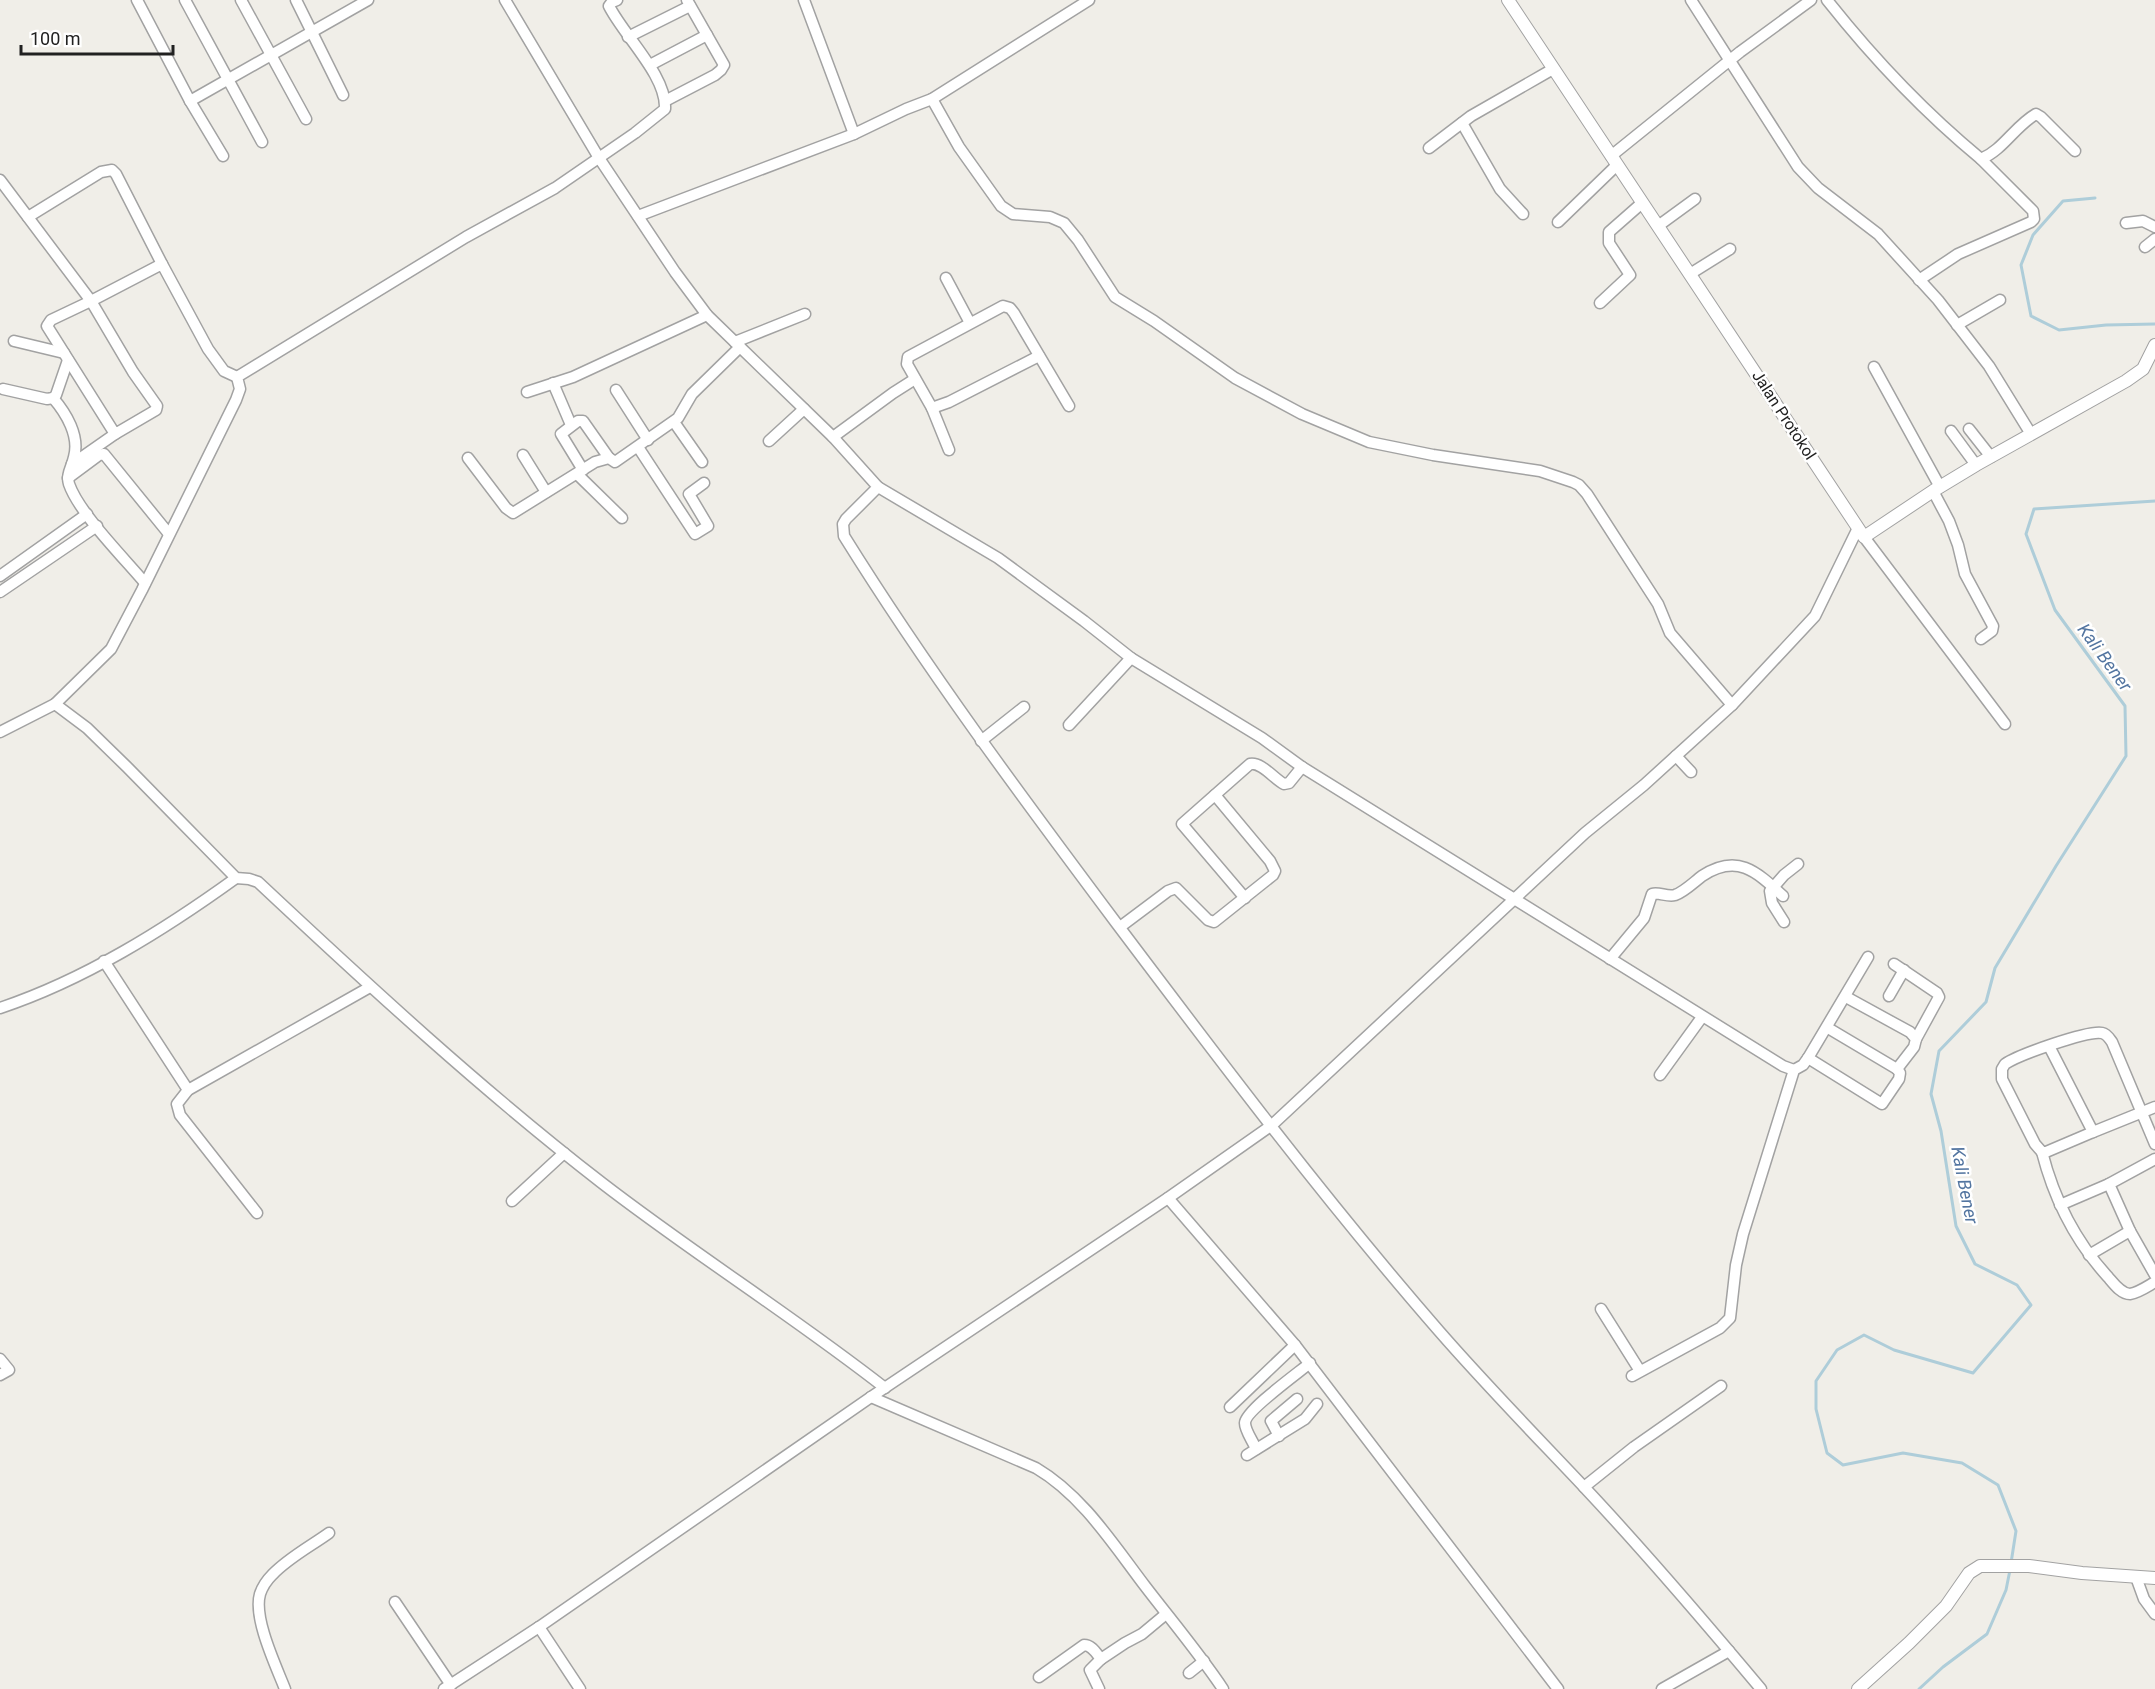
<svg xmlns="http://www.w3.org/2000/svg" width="2155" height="1689" font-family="Roboto,sans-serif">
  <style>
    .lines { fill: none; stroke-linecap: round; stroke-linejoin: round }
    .stream { stroke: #aecdd9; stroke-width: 3 }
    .minor-casing { stroke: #a2a2a2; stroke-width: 13 }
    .tertiary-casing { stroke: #a2a2a2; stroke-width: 14 }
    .minor { stroke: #fff; stroke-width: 10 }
    .tertiary { stroke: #fff; stroke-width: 12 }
    .labels { text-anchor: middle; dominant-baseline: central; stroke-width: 5; stroke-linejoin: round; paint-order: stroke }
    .street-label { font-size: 16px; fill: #212121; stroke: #fff }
    .water-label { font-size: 18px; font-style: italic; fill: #5375a0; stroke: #fff }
  </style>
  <rect width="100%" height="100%" fill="#f0eee8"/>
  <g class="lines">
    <g class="stream">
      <path d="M2095 198 2063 201 2033 235 2021 265 2031 316 2059 330 2106 325 2155 324"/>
      <path d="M2011 1563 2016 1531 1998 1485 1962 1463 1903 1453 1843 1465 1827 1453 1816 1409V1381L1837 1350 1864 1335 1894 1350 1973 1373 2031 1305 2017 1285 1975 1264 1956 1226 1941 1131 1931 1094 1939 1051 1986 1002 1995 968 2056 866 2126 756 2125 706 2055 610 2026 534 2034 509 2155 501"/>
      <path d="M1919 1689 1943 1667 1987 1634 2006 1590 2010 1570"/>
    </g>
    <defs>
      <g id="minor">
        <path d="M137 0 190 101 223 156"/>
        <path d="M185 0 262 142"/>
        <path d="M241 0 306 119"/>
        <path d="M296 0 343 95"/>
        <path d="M505 0 599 158 675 272 707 315 833 437 878 487 846 519 843 524 844 536C928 671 1022 797 1117 924 1221 1062 1325 1200 1439 1331 1486 1385 1536 1436 1585 1488 1646 1553 1704 1621 1761 1689"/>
        <path d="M617 0 612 2 609 6C624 36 667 76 665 109L635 133 555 188 466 237 237 377 240 389 236 400 142 590 111 649 55 704 87 728 127 767 236 878 249 879 258 882C369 986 482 1090 602 1183 694 1254 793 1316 885 1388"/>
        <path d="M804 0 854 134"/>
        <path d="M1691 0 1798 167 1818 188 1878 234 1938 300 1989 366 2031 434"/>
        <path d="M1827 0C1873 58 1924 112 1981 159 2003 150 2015 126 2036 114L2041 117 2075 151"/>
        <path d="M628 37 690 6"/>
        <path d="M650 65 707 35"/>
        <path d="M932 99 959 147 1001 206 1013 214 1050 217 1064 223 1078 240 1115 297 1154 321 1235 378 1302 414 1369 442 1433 455 1540 471 1573 482 1579 485 1587 494 1658 604 1670 633 1732 705"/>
        <path d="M190 101 368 0"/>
        <path d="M665 101 715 75 721 70 724 65 687 0"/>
        <path d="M1462 123 1500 189 1523 214"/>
        <path d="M1429 148 1471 116 1553 69"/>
        <path d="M1611 156 1740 52 1811 0"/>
        <path d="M0 180 91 301 162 264 208 349 224 371 237 377"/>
        <path d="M638 216 854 134 906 109 932 99 1089 0"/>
        <path d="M28 217 101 172 112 170 116 174 162 264"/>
        <path d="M1558 222 1617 165"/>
        <path d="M2126 223 2143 221 2155 227"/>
        <path d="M1658 226 1695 199"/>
        <path d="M2145 247 2155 239"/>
        <path d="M1690 274 1730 249"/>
        <path d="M946 278 970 323"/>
        <path d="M1919 280 1958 254 2031 222 2034 219 2033 211 1981 159"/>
        <path d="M91 301 133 372 157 406 156 410 115 434 47 326 51 320Z"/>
        <path d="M1600 303 1630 275 1609 243V232L1642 203"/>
        <path d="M1957 325 2000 300"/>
        <path d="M14 341 64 353"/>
        <path d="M735 342 805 314"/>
        <path d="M1874 367 1940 487"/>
        <path d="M553 383 571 425"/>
        <path d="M3 389 47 399 53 398 56 395 68 360"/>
        <path d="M616 390 648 440"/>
        <path d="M527 392 573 377 707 315"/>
        <path d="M53 398C66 413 80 436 74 457 72 467 66 474 69 484 79 513 124 558 145 583"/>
        <path d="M932 408 949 402 1039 356"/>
        <path d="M674 422 702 462"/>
        <path d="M1969 429 1991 457"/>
        <path d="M1951 431 1976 465"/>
        <path d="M833 437 893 393 915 379"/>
        <path d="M769 441 804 409"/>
        <path d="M638 447 695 534 708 526 689 494 704 483"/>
        <path d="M949 450 932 408 907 364 908 357 1003 306 1010 308 1014 313 1069 406"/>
        <path d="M523 455 546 492"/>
        <path d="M468 458 506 508 513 513 595 462 609 458 615 462 678 418 692 394 740 347"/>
        <path d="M72 464 115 434"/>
        <path d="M583 470 561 434 578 421H583L609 458"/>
        <path d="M577 474 622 518"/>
        <path d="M68 478 99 455 104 454 169 534"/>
        <path d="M878 487 998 558 1084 621 1131 658 1262 738 1302 767 1783 1066 1794 1070"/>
        <path d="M1933 491 1949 521 1958 545 1965 574 1993 626 1992 631 1981 639"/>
        <path d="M1864 537 2005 724"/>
        <path d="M0 576 87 514"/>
        <path d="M0 592 97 526"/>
        <path d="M1069 725 1131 658"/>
        <path d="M0 732 55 704"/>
        <path d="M981 741 1024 707"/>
        <path d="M1676 756 1691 772"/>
        <path d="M1245 898 1182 824 1250 764C1262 762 1274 779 1284 784L1289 783 1302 767"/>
        <path d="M1784 922 1772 903 1770 891 1784 875 1798 864"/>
        <path d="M1120 927 1168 891 1176 888 1208 920 1214 922 1273 875 1275 871 1270 861 1215 795"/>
        <path d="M1610 959 1644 918 1652 894C1659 892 1667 897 1675 895 1684 892 1694 882 1702 876 1737 853 1756 871 1783 896"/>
        <path d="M104 961 188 1090"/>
        <path d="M1894 964 1937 993 1939 997 1916 1039"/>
        <path d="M1889 996 1904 970"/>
        <path d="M0 1008C84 980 164 930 236 878"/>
        <path d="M1828 1028 1897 1069 1914 1047 1916 1039 1910 1032 1846 997"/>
        <path d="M2049 1046 2093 1132 2155 1107"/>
        <path d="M1808 1058 1882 1104 1899 1079 1900 1073 1897 1069"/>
        <path d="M1660 1075 1702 1017"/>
        <path d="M2093 1132 2046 1152H2042L2035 1144 2002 1079V1069L2005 1064C2018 1055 2088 1030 2102 1033 2107 1034 2109 1038 2112 1042L2155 1144"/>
        <path d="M2042 1152C2054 1199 2075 1241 2108 1277 2114 1284 2121 1294 2130 1294 2138 1293 2148 1286 2155 1282"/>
        <path d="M2155 1159 2109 1184 2130 1231 2155 1275"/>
        <path d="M1168 1198 1295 1345 1558 1689"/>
        <path d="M512 1201 564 1153"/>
        <path d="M2060 1205 2109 1184"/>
        <path d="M257 1213 180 1115 177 1104 188 1090 370 987"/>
        <path d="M2089 1255 2130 1231"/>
        <path d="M1601 1309 1640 1371"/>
        <path d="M0 1359 9 1370 0 1375"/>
        <path d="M1632 1376 1720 1328 1730 1318 1736 1265 1743 1234 1794 1070 1803 1065 1808 1058 1868 957"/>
        <path d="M871 1397 1036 1468C1082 1495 1113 1544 1145 1586 1171 1620 1199 1653 1223 1689"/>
        <path d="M1230 1407 1295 1345"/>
        <path d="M1279 1436 1271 1421 1297 1399"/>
        <path d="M1256 1449C1253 1441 1245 1431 1245 1423 1245 1411 1298 1373 1310 1363"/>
        <path d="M1247 1455 1305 1419 1317 1404"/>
        <path d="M1584 1487 1634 1447 1721 1386"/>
        <path d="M2136 1577 2144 1599 2155 1614"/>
        <path d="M395 1602 451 1685"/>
        <path d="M539 1627 580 1689"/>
        <path d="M1189 1673 1204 1661"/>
        <path d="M1039 1677 1084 1645C1092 1645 1096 1653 1101 1659L1125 1643 1142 1634 1166 1614"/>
        <path d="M285 1689C276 1666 253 1618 260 1594 262 1588 267 1580 272 1575 288 1558 311 1546 329 1533"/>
        <path d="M444 1689 539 1627 871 1397 1168 1198 1272 1125 1585 833 1644 785 1732 705 1815 616 1858 528"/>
        <path d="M1099 1689 1090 1670 1101 1659"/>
        <path d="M1662 1689 1729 1651"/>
      </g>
      <g id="tertiary">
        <path d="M1508 0 1864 537 1933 491 1976 465 2126 381 2143 369 2155 345"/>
        <path d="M1858 1689 1909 1643 1946 1606 1969 1573 1980 1566H2029L2082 1573 2155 1578"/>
      </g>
    </defs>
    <use href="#minor" class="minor-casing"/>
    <use href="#tertiary" class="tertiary-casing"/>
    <use href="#minor" class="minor"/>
    <use href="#tertiary" class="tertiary"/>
  </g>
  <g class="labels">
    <g class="street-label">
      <text transform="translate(1784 415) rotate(57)">Jalan Protokol</text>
    </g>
    <g class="water-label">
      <text transform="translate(2105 657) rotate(54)">Kali Bener</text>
      <text transform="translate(1965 1185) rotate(79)">Kali Bener</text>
    </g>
  </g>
  <path d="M21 45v9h152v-9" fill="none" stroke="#212121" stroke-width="3"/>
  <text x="30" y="45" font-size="18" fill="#212121" stroke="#ffffff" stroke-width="4.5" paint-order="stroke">100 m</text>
</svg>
